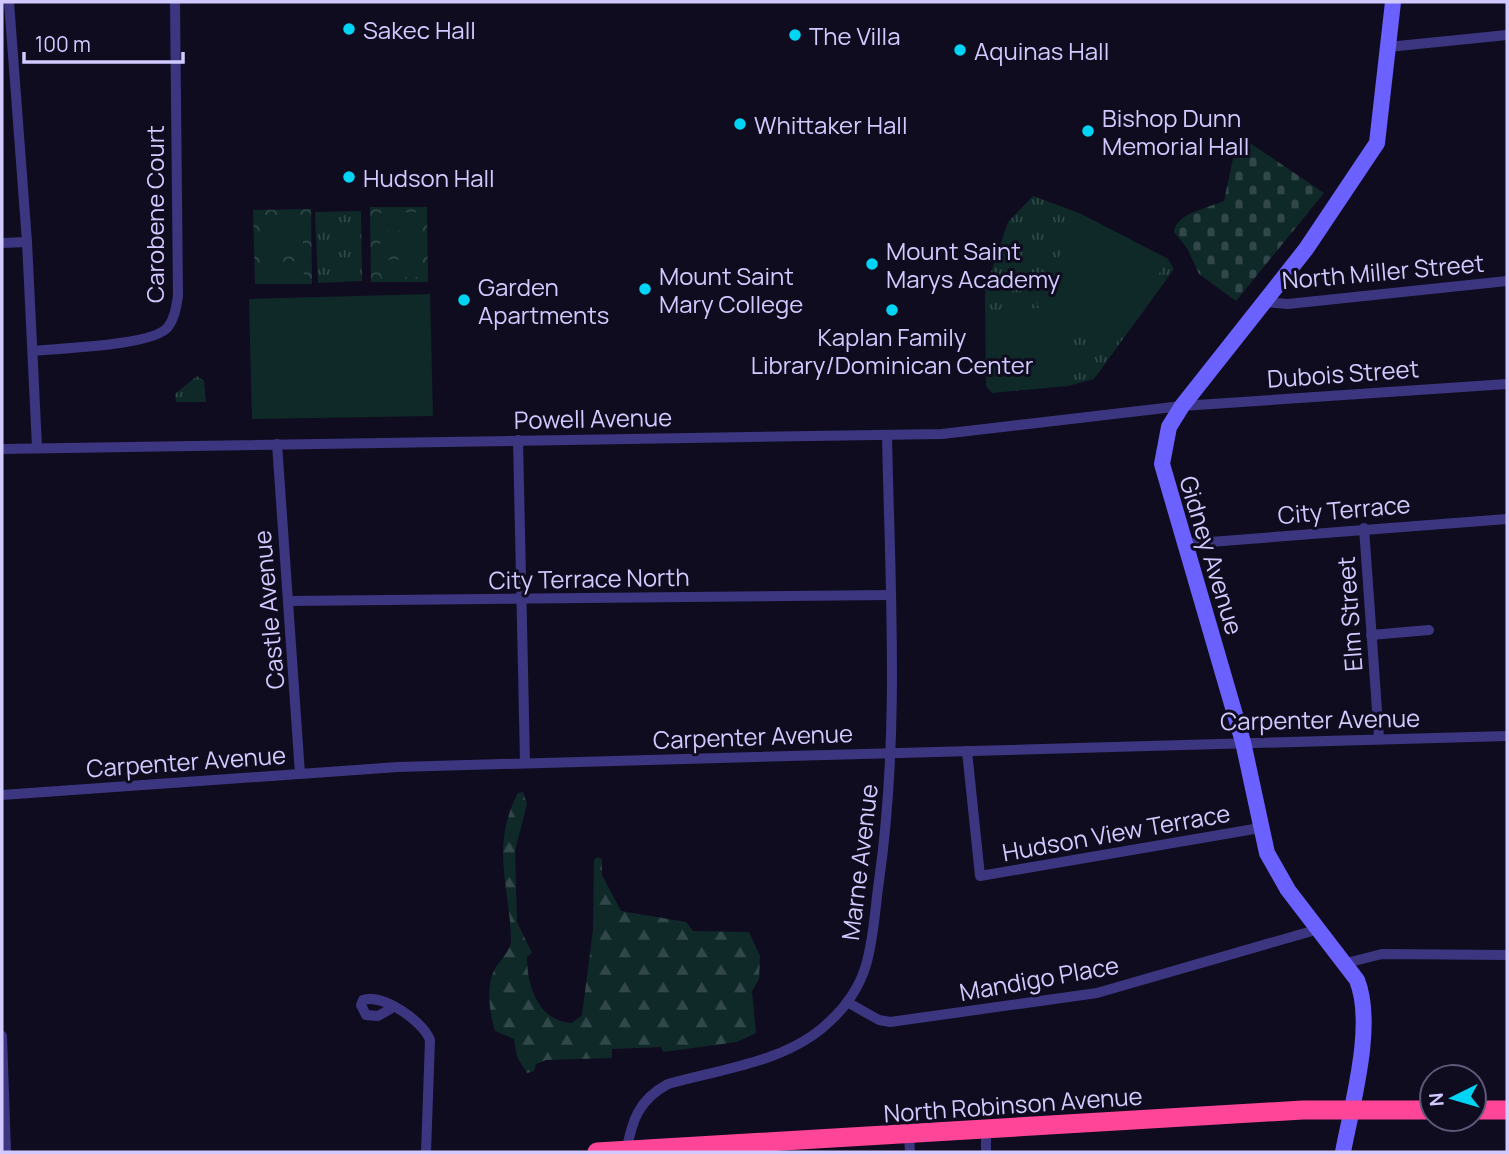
<svg xmlns="http://www.w3.org/2000/svg" width="1509" height="1154" font-family="Manrope,sans-serif">
  <style>
    .grass { fill: url(#grass-tufts) }
    .forest { fill: url(#forest-firs) }
    .cemetery { fill: url(#cemetery-stones) }
    .park { fill: url(#park-crowns) }
    .pitch { fill: #0f2929 }
    .lines { fill: none; stroke-linecap: round; stroke-linejoin: round }
    .street { stroke: #3b367f; stroke-width: 10 }
    .secondary { stroke: #6a61ff; stroke-width: 16 }
    .highway { stroke: #ff4598; stroke-width: 19 }
    .poi-dot { fill: #00d4f5; stroke: #100c1f; stroke-width: 2.5 }
    .labels { text-anchor: middle; dominant-baseline: central; stroke-width: 6; stroke-linejoin: round; paint-order: stroke }
    .poi-label { font-size: 24px; fill: #d2caff; stroke: #100c1f; text-anchor: start }
    .street-label { font-size: 24px; fill: #d2caff; stroke: #100c1f }
  </style>
  <defs>
    <pattern id="grass-tufts" width="24" height="20" patternUnits="userSpaceOnUse" patternTransform="scale(1.75)"><rect width="24" height="20" fill="#0f2929"/><path d="M3 7l-1-3M5 7V3M7 7l1-3M15 17l-1-3M17 17v-4M19 17l1-3" fill="none" stroke="#314749"/></pattern>
    <pattern id="forest-firs" width="22" height="20" patternUnits="userSpaceOnUse" patternTransform="scale(1.75)"><rect width="22" height="20" fill="#0f2929"/><path d="M5 1l3.5 6h-7zM16 11l3.5 6h-7z" fill="#314749"/></pattern>
    <pattern id="cemetery-stones" width="16" height="16" patternUnits="userSpaceOnUse" patternTransform="scale(1.75)"><rect width="16" height="16" fill="#0f2929"/><path d="M2 7V4a2 2 0 0 1 4 0v3zM10 15v-3a2 2 0 0 1 4 0v3z" fill="#314749"/></pattern>
    <pattern id="park-crowns" width="20" height="18" patternUnits="userSpaceOnUse" patternTransform="scale(1.75)"><rect width="20" height="18" fill="#0f2929"/><path d="M2 6a3 3 0 1 1 6 0M12 15a3 3 0 1 1 6 0" fill="none" stroke="#314749"/></pattern>
  </defs>
  <rect width="100%" height="100%" fill="#100c1f"/>
  <g class="grass">
    <path d="M1033 196 1079 213 1168 259 1174 269 1094 379 1068 386 992 393 986 386 985 290 1008 222Z"/>
    <path d="M361 211 362 281 318 283 315 212Z"/>
    <path d="M197 376 204 381 206 402H176L175 394Z"/>
  </g>
  <path class="forest" d="M523 792 527 804 515 851 517 922 532 953 527 957C527 986 538 1021 572 1023L582 1015 593 930 594 860 597 857 602 859V875L621 911 686 922 693 931 749 932 760 956 759 979 752 991 756 1033 737 1042 663 1052 661 1047 612 1049V1058L546 1060 536 1064 534 1071 527 1073 517 1057 514 1039 495 1031C490 1014 486 990 493 973 497 962 511 952 511 940 510 887 490 846 518 793Z"/>
  <path class="cemetery" d="M1238 135 1324 193 1236 301 1199 274 1187 248 1174 232C1176 213 1208 208 1224 201Z"/>
  <g class="park">
    <path d="M370 207H427L428 282H371Z"/>
    <path d="M311 209 312 284H255L253 210Z"/>
  </g>
  <g class="pitch">
    <path d="M417 212 418 230 380 231 379 213Z"/>
    <path d="M1079 213 1168 259 1113 348 1065 322 1068 386 995 387 990 382 986 311 1041 308 1037 305Z"/>
    <path d="M264 215H302V232L264 233Z"/>
    <path d="M418 236V253L380 254V237Z"/>
    <path d="M303 238V255L265 256V239Z"/>
    <path d="M418 259 419 277H381V260Z"/>
    <path d="M303 261 304 279H265V262Z"/>
    <path d="M430 294 433 416 252 419 249 299Z"/>
  </g>
  <g class="lines">
    <g class="street">
      <path d="M9 2 27 242 37 447"/>
      <path d="M1388 47 1507 35"/>
      <path d="M2 243 27 242"/>
      <path d="M1263 302 1288 304 1507 281"/>
      <path d="M33 351C60 348 153 346 168 327 175 318 176 307 178 296L175 2"/>
      <path d="M518 440 525 762"/>
      <path d="M277 444 300 774"/>
      <path d="M2 449 942 434 1182 406 1507 384"/>
      <path d="M1364 528 1379 738"/>
      <path d="M1184 544 1507 519"/>
      <path d="M289 601 890 595"/>
      <path d="M1371 635 1429 630"/>
      <path d="M967 751 980 876 1260 828"/>
      <path d="M2 795 398 767 1507 736"/>
      <path d="M1346 963 1382 954 1507 955"/>
      <path d="M847 1002 879 1020 890 1022 1097 993 1319 929"/>
      <path d="M392 1008 378 1016 366 1015 361 1005 363 1000C382 993 423 1021 430 1040L426 1152"/>
      <path d="M2 1036 6 1152"/>
      <path d="M986 1131V1152"/>
      <path d="M909 1135 910 1152"/>
      <path d="M626 1152C632 1121 638 1100 668 1084 721 1069 788 1062 829 1022 846 1007 860 986 866 965 874 938 875 908 879 881 900 733 890 584 887 436"/>
    </g>
    <path class="secondary" d="M1343 1152C1352 1104 1375 1025 1357 980L1288 890 1267 853 1243 742 1162 464 1169 427 1182 406 1306 249 1377 143 1393 2"/>
    <g class="highway">
      <path d="M1474 1110H1507"/>
      <path d="M597 1152 1303 1110H1432"/>
    </g>
  </g>
  <g class="poi-dot">
    <circle cx="349" cy="29" r="7"/>
    <circle cx="795" cy="35" r="7"/>
    <circle cx="960" cy="50" r="7"/>
    <circle cx="740" cy="124" r="7"/>
    <circle cx="1088" cy="131" r="7"/>
    <circle cx="349" cy="177" r="7"/>
    <circle cx="872" cy="264" r="7"/>
    <circle cx="645" cy="289" r="7"/>
    <circle cx="464" cy="300" r="7"/>
    <circle cx="892" cy="310" r="7"/>
  </g>
  <g class="labels">
    <g class="poi-label">
      <text x="363" y="29">Sakec Hall</text>
      <text x="809" y="35">The Villa</text>
      <text x="974" y="50">Aquinas Hall</text>
      <text x="1102" y="117">Bishop Dunn<tspan x="1102" dy="28">Memorial Hall</tspan></text>
      <text x="754" y="124">Whittaker Hall</text>
      <text x="363" y="177">Hudson Hall</text>
      <text x="886" y="250">Mount Saint<tspan x="886" dy="28">Marys Academy</tspan></text>
      <text x="659" y="275">Mount Saint<tspan x="659" dy="28">Mary College</tspan></text>
      <text x="478" y="286">Garden<tspan x="478" dy="28">Apartments</tspan></text>
      <text x="892" y="336" text-anchor="middle">Kaplan Family<tspan x="892" dy="28">Library/Dominican Center</tspan></text>
    </g>
    <g class="street-label">
      <text transform="translate(154 214) rotate(-90)">Carobene Court</text>
      <text transform="translate(1383 271) rotate(-5)">North Miller Street</text>
      <text transform="translate(1343 373) rotate(-4)">Dubois Street</text>
      <text transform="translate(593 418) rotate(-1)">Powell Avenue</text>
      <text transform="translate(1344 509) rotate(-5)">City Terrace</text>
      <text transform="translate(1212 555) rotate(73)">Gidney Avenue</text>
      <text transform="translate(589 578) rotate(-1)">City Terrace North</text>
      <text transform="translate(268 610) rotate(-95)">Castle Avenue</text>
      <text transform="translate(1349 614) rotate(-94)">Elm Street</text>
      <text transform="translate(1320 719) rotate(-1)">Carpenter Avenue</text>
      <text transform="translate(753 736) rotate(-2)">Carpenter Avenue</text>
      <text transform="translate(186 761) rotate(-4)">Carpenter Avenue</text>
      <text transform="translate(1116 832) rotate(-10)">Hudson View Terrace</text>
      <text transform="translate(859 862) rotate(-83)">Marne Avenue</text>
      <text transform="translate(1039 978) rotate(-10)">Mandigo Place</text>
      <text transform="translate(1013 1104) rotate(-4)">North Robinson Avenue</text>
    </g>
  </g>
  <rect width="1509" height="1154" fill="none" stroke="#d2caff" stroke-width="7"/>
  <g transform="translate(1453 1098) rotate(265)"><circle r="33" fill="#100c1f" stroke="#5e5879" stroke-width="2"/>
  <path d="M0-5L12 26L0 18L-12 26Z" fill="#00d4f5"/>
  <text y="-10" font-size="19" font-weight="bold" text-anchor="middle" fill="#d2caff">N</text>
  </g>
  <path d="M24 52v10h159v-10" fill="none" stroke="#d2caff" stroke-width="3.5"/>
  <text x="35" y="52" font-size="21" fill="#d2caff" stroke="#100c1f" stroke-width="5" paint-order="stroke">100 m</text>
</svg>
